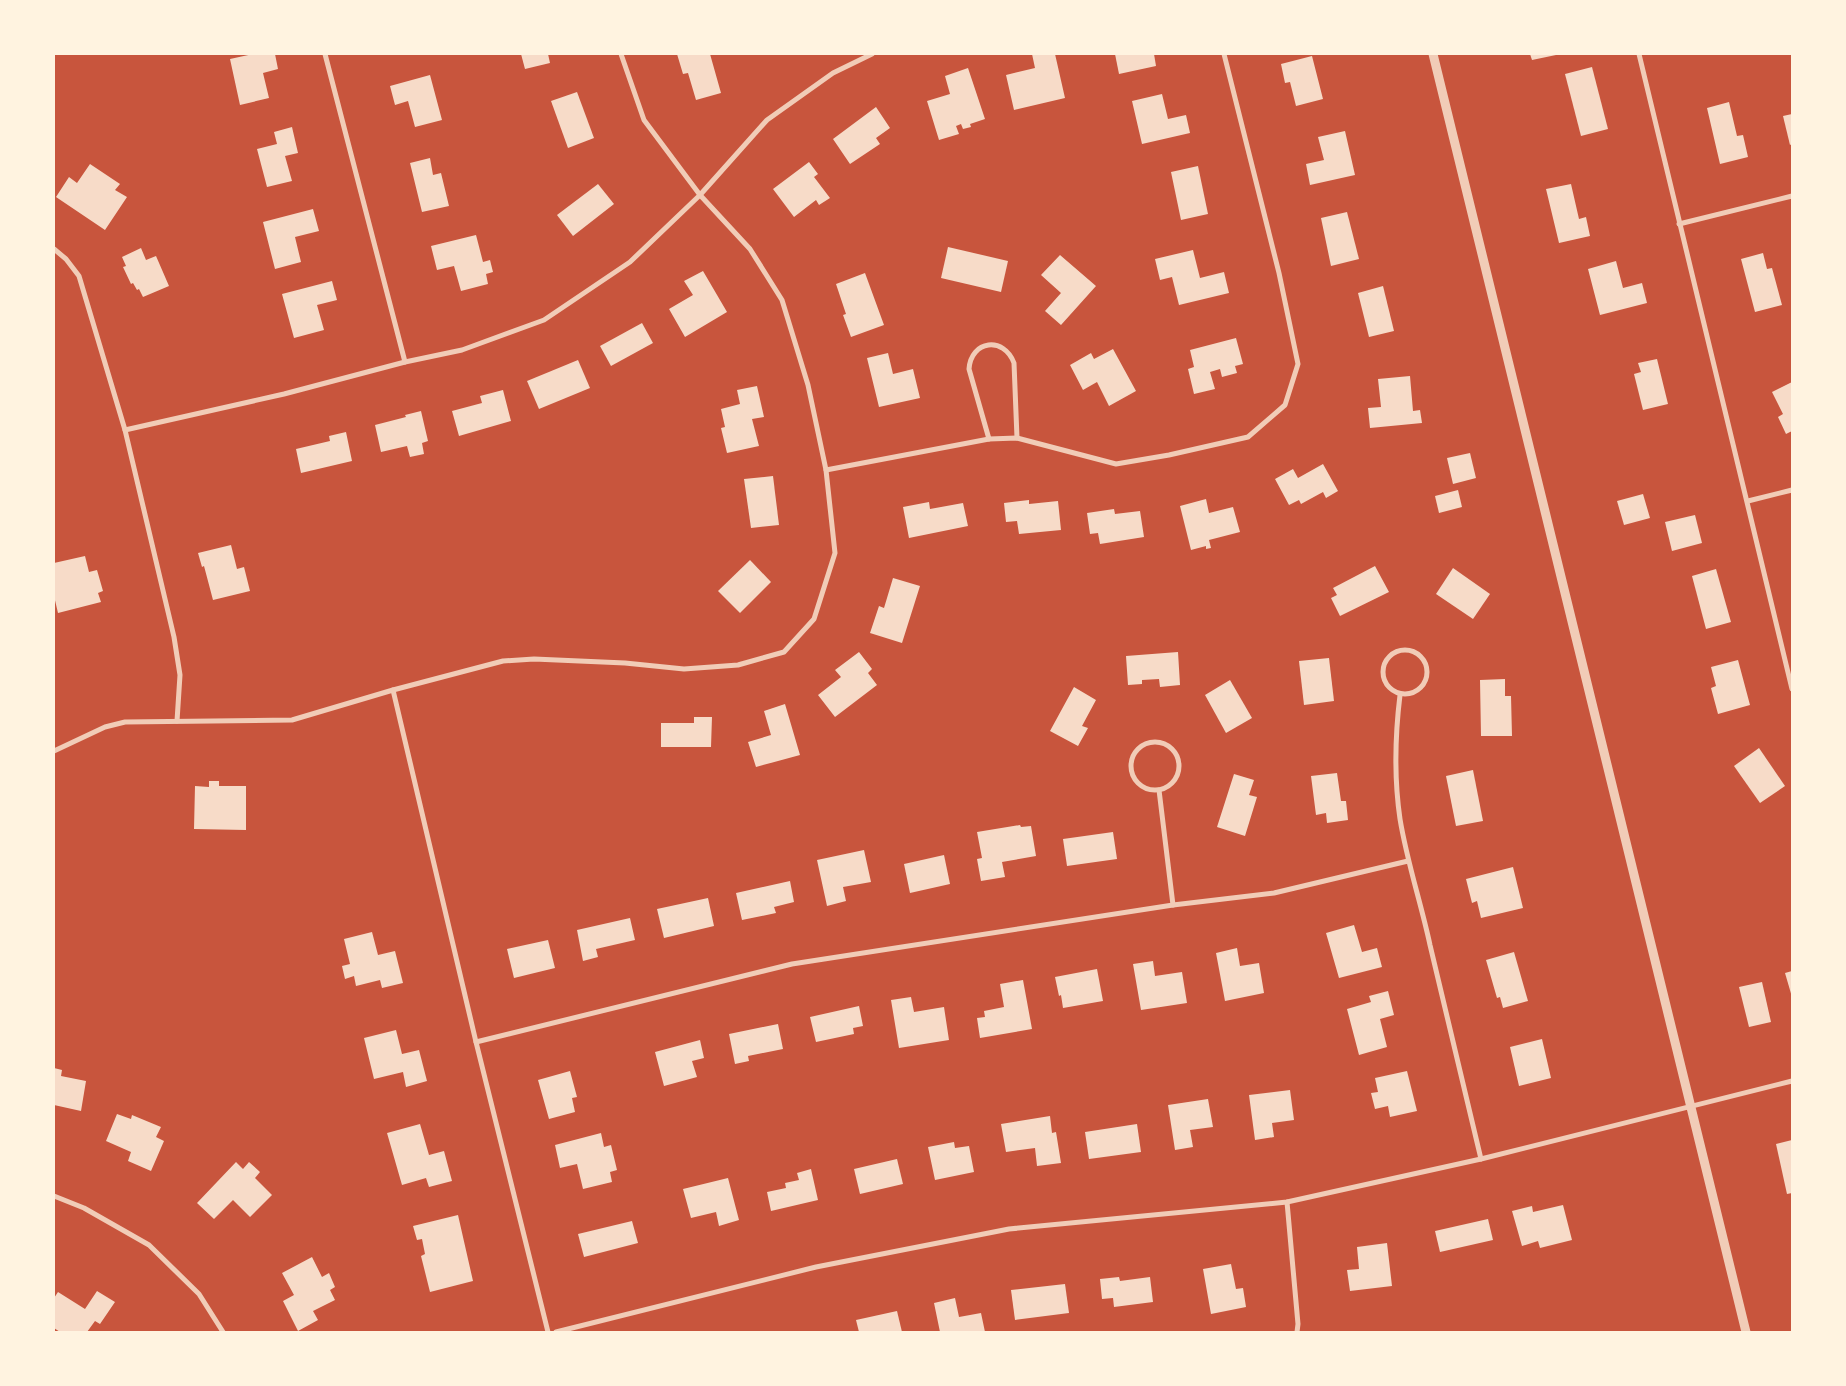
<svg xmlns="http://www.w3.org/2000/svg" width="1846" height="1386" font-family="'Source Sans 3',sans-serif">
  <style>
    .building { fill: #f7dbc8 }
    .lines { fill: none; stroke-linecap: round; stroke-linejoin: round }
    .minor { stroke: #f1ccb7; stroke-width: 5 }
    .tertiary { stroke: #f1ccb7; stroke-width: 9 }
  </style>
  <rect width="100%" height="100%" fill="#c8553d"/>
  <g class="building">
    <path d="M253 54H275L278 69 263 73 269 98 240 105 230 59Z"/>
    <path d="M521 54H548L550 63 525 69Z"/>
    <path d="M677 54H710L721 93 696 100 688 73 683 74Z"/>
    <path d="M1032 54H1055L1065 98 1014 110 1006 75 1035 68Z"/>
    <path d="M1115 54H1154L1156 66 1119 74Z"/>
    <path d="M1530 54H1556V55L1532 60Z"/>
    <path d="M1312 56 1323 99 1296 106 1290 82 1285 83 1281 64Z"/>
    <path d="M1592 67 1608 129 1581 136 1565 74Z"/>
    <path d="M968 68 985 119 970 124 971 127 963 129 961 124 956 126 959 134 939 140 927 101 950 94 945 76Z"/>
    <path d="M430 75 442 120 415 127 408 101 395 105 390 86Z"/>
    <path d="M577 92 594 138 568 148 551 101Z"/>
    <path d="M1162 94 1168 119 1186 115 1190 133 1142 144 1132 101Z"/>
    <path d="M1729 102 1737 136 1743 135 1748 157 1720 164 1707 108Z"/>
    <path d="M876 107 890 128 876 138 880 144 850 164 833 139Z"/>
    <path d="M1792 114V144L1790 145 1783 116Z"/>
    <path d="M292 127 298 153 285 156 292 181 267 187 257 149 277 144 274 132Z"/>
    <path d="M1345 131 1355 175 1310 185 1306 164 1324 160 1318 137Z"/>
    <path d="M430 158 433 175 441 173 449 206 422 212 410 163Z"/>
    <path d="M809 162 818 174 814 177 830 198 819 205 816 200 794 217 773 189Z"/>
    <path d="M90 164 120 184 115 190 127 197 105 230 56 197 69 177 77 183Z"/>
    <path d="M1198 166 1208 214 1181 220 1171 172Z"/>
    <path d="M598 184 614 204 573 236 557 215Z"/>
    <path d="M1571 184 1579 219 1586 217 1590 236 1559 243 1546 189Z"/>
    <path d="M313 209 319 231 295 237 301 262 275 269 263 222Z"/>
    <path d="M1347 212 1359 259 1331 266 1321 218Z"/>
    <path d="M476 235 483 262 490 260 493 272 486 274 488 284 461 291 454 266 437 270 431 246Z"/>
    <path d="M948 247 1008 261 1001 292 941 278Z"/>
    <path d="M141 248 146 260 156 256 169 286 143 297 139 289 137 290 133 283 131 284 123 267 126 266 122 257Z"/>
    <path d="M1193 250 1200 278 1224 272 1229 293 1179 305 1172 277 1160 280 1155 259Z"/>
    <path d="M1763 253 1767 269 1772 268 1782 305 1755 312 1741 259Z"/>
    <path d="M1060 255 1096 286 1061 325 1045 311 1061 293 1041 275Z"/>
    <path d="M1616 261 1623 288 1642 283 1647 303 1600 315 1588 269Z"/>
    <path d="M703 271 727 312 685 337 669 309 693 295 684 281Z"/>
    <path d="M865 273 884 325 851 337 843 315 846 314 836 284Z"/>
    <path d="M332 281 337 300 317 305 324 330 294 338 282 294Z"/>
    <path d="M1383 286 1394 331 1369 337 1358 293Z"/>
    <path d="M642 323 653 343 611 366 600 346Z"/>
    <path d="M1236 338 1243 364 1235 366 1237 373 1222 377 1220 369 1210 372 1215 389 1194 394 1188 369 1194 367 1190 350Z"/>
    <path d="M1113 349 1136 391 1109 406 1097 382 1083 390 1070 365 1091 353 1094 359Z"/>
    <path d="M888 353 893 374 913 369 920 398 879 407 867 358Z"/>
    <path d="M1657 359 1668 404 1643 410 1634 374 1641 372 1638 363Z"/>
    <path d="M578 360 590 388 539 409 527 381Z"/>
    <path d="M1410 376 1413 411 1420 410 1422 423 1370 428 1368 408 1381 407 1378 379Z"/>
    <path d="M1792 382V431L1786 434 1778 417 1783 414 1772 392Z"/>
    <path d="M757 386 764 417 752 419 759 446 727 453 721 428 725 427 721 409 740 404 737 390Z"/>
    <path d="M503 390 511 421 459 436 452 411 482 403 480 396Z"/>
    <path d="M421 411 428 441 422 443 424 454 410 457 407 446 381 452 375 425 406 417 405 415Z"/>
    <path d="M346 432 352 461 301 473 296 449 330 441 329 436Z"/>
    <path d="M1470 453 1476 478 1453 484 1447 458Z"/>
    <path d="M1323 464 1338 491 1326 498 1323 492 1301 504 1299 500 1289 505 1275 479 1293 469 1298 478Z"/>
    <path d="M773 476 779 525 751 528 744 479Z"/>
    <path d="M1458 490 1462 507 1439 513 1435 496Z"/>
    <path d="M1643 494 1650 518 1624 525 1617 501Z"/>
    <path d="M1206 499 1209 513 1233 507 1240 532 1209 540 1211 548 1206 549V546L1191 550 1180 506Z"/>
    <path d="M1029 500V504L1058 501 1061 530 1019 534 1017 521 1006 522 1004 503Z"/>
    <path d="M929 502 930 509 963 503 968 526 909 538 903 507Z"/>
    <path d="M1114 509 1115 514 1140 511 1144 537 1100 544 1098 533 1090 534 1087 513Z"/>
    <path d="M1695 515 1702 543 1672 551 1665 522Z"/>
    <path d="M231 545 237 569 244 567 250 591 213 600 204 566 202 567 198 553Z"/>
    <path d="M85 556 89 572 97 570 103 591 98 593 101 602 58 613 54 596V563Z"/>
    <path d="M750 560 771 582 740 613 718 591Z"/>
    <path d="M1375 566 1389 592 1340 616 1331 598 1337 595 1333 588Z"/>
    <path d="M1453 568 1490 594 1473 619 1436 594Z"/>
    <path d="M1716 569 1731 622 1706 629 1692 576Z"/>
    <path d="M893 578 920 586 902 643 870 633 879 606 884 608Z"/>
    <path d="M859 652 872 669 868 673 877 685 835 717 818 695 841 677 835 670Z"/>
    <path d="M1178 652 1180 685 1160 687 1159 679 1142 680V684L1128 685 1126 656Z"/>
    <path d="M1329 658 1334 701 1304 705 1299 661Z"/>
    <path d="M1738 660 1750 705 1718 714 1711 688 1716 686 1711 667Z"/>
    <path d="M1505 679V696H1511L1512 736H1481L1480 680Z"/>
    <path d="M1230 680 1252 718 1226 733 1205 695Z"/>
    <path d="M1074 687 1096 700 1082 726 1088 728 1078 746 1050 731Z"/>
    <path d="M785 704 800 755 756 767 748 742 771 735 764 711Z"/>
    <path d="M694 717H712L711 747H661V723H694Z"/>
    <path d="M1759 748 1785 786 1760 803 1734 766Z"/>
    <path d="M1473 770 1483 821 1456 826 1446 776Z"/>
    <path d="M1337 773 1341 801H1346L1348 820 1327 823 1326 813 1316 815 1311 776Z"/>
    <path d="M1234 774 1254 780 1249 795 1257 797 1245 836 1217 827Z"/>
    <path d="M209 781H219V786H246V830L194 829 195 786 209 787Z"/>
    <path d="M1020 825 1021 827 1031 826 1036 856 1002 862 1005 877 981 881 977 859 982 858 977 832Z"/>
    <path d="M1113 832 1117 859 1067 866 1063 839Z"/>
    <path d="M864 850 871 882 843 887 846 901 827 906 817 860Z"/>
    <path d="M944 855 950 884 910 893 904 864Z"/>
    <path d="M1513 867 1523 908 1481 918 1477 901 1472 903 1466 879Z"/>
    <path d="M790 881 794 902 774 907 776 913 742 920 736 893Z"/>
    <path d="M708 898 714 926 664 938 657 909Z"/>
    <path d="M630 918 635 940 596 949 598 957 583 961 577 930Z"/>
    <path d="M1354 925 1362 952 1377 948 1382 967 1339 978 1326 933Z"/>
    <path d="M372 932 378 955 395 951 403 983 382 988 380 980 356 986 354 976 345 979 342 966 350 964 344 939Z"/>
    <path d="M548 940 555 968 514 978 507 949Z"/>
    <path d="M1237 948 1240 966 1259 963 1264 993 1225 1001 1216 953Z"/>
    <path d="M1514 952 1528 1001 1503 1008 1500 997 1497 998 1486 960Z"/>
    <path d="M1153 961 1155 976 1182 972 1187 1003 1141 1010 1133 964Z"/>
    <path d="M1097 969 1103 1001 1063 1008 1061 995 1059 996 1055 977Z"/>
    <path d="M1792 971V997L1785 973Z"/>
    <path d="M1023 980 1032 1029 980 1038 977 1018 985 1017 984 1011 1004 1007 1000 984Z"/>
    <path d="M1762 982 1771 1022 1749 1027 1739 987Z"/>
    <path d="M1388 991 1394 1015 1380 1019 1387 1047 1359 1055 1347 1009 1371 1002 1369 996Z"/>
    <path d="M911 997 914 1012 944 1007 949 1040 899 1048 891 1000Z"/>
    <path d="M859 1006 863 1026 853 1028 854 1034 816 1042 810 1017Z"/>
    <path d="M778 1024 783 1049 748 1056 749 1061 735 1064 729 1034Z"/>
    <path d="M396 1030 402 1054 419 1050 427 1081 406 1087 403 1072 374 1079 364 1038Z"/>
    <path d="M1542 1039 1551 1078 1519 1086 1510 1047Z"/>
    <path d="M700 1040 704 1058 692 1061 697 1077 664 1086 655 1052Z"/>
    <path d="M54 1068 62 1070 61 1076 86 1081 81 1111 54 1105Z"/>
    <path d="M570 1071 577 1097 572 1098 575 1112 549 1119 538 1080Z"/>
    <path d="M1407 1071 1417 1111 1390 1117 1388 1106 1375 1109 1371 1093 1378 1092 1375 1078Z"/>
    <path d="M1290 1090 1294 1120 1272 1123 1274 1137 1255 1140 1249 1095Z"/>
    <path d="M1208 1099 1213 1127 1190 1130 1193 1147 1175 1150 1168 1105Z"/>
    <path d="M117 1114 131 1119 132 1115 161 1127 156 1137 164 1141 151 1171 128 1161 131 1152 106 1141Z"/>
    <path d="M1050 1116 1052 1133 1056 1132 1061 1163 1037 1166 1035 1148 1006 1152 1001 1124Z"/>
    <path d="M420 1124 429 1155 444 1151 452 1181 429 1187 426 1178 402 1185 387 1133Z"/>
    <path d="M1137 1124 1141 1152 1089 1159 1085 1132Z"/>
    <path d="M601 1133 604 1147 611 1145 617 1170 610 1172 612 1182 583 1189 577 1164 560 1168 555 1145Z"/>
    <path d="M1792 1140V1193L1787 1194 1776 1144Z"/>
    <path d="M954 1142 955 1148 969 1146 974 1172 935 1180 928 1147Z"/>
    <path d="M897 1159 903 1184 860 1194 854 1169Z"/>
    <path d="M236 1162 243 1169 249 1162 260 1172 255 1178 272 1195 250 1217 233 1200 214 1219 197 1203Z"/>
    <path d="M811 1169 818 1200 771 1211 767 1192 786 1188 785 1183 799 1180 797 1173Z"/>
    <path d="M728 1178 739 1220 719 1226 716 1212 691 1218 683 1189Z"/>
    <path d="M1563 1205 1572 1240 1540 1248 1538 1241 1522 1246 1512 1211 1532 1206 1533 1212Z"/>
    <path d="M458 1215 473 1281 430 1292 421 1256 425 1254 422 1239 417 1240 413 1226Z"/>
    <path d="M1488 1219 1493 1240 1440 1252 1435 1231Z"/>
    <path d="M632 1221 638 1243 584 1257 578 1234Z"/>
    <path d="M1387 1243 1392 1286 1350 1291 1347 1270 1359 1269 1357 1247Z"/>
    <path d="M312 1257 322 1277 329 1273 335 1287 330 1290 335 1300 313 1311 318 1320 298 1331 283 1301 294 1295 282 1273Z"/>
    <path d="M1231 1264 1236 1289 1243 1288 1246 1307 1211 1314 1203 1269Z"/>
    <path d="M1119 1277 1120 1281 1150 1277 1153 1302 1114 1307 1113 1298 1102 1299 1100 1279Z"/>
    <path d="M1065 1284 1069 1313 1015 1320 1011 1290Z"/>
    <path d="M97 1291 115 1302 100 1324 95 1321 87 1332H60L54 1328V1298L58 1292 85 1309Z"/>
    <path d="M955 1298 959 1317 981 1313 985 1332H940L934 1303Z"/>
    <path d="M897 1311 902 1332H859L856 1320Z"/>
  </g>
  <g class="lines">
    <g class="minor">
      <path d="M325 54 405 362"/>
      <path d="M1639 54 1792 689"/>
      <path d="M1679 224 1792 196"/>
      <path d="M54 249 66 259 79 276 125 430 174 637 180 675 177 721"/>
      <path d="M125 430 284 394 405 362 462 350 544 320 630 262 700 195 767 120 833 73 872 54"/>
      <path d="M989 439 969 369C971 340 1004 336 1014 363L1017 438"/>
      <path d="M826 470 989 439 1017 438 1116 464 1169 455 1248 437 1285 405 1298 364 1279 273 1224 54"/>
      <path d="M1748 501 1792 490"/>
      <circle cx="1405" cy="672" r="22"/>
      <path d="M393 690 476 1042 548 1332"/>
      <path d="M1400 695C1395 736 1394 778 1400 819 1407 862 1421 903 1430 945 1447 1016 1464 1087 1481 1159"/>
      <circle cx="1155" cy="766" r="24"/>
      <path d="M54 751 105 727 125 722 292 720 393 690 503 661 534 659 625 663 684 669 738 665 784 652 814 619 835 553 826 470 808 385 782 300 750 249 700 195 644 120 621 54"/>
      <path d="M1159 790 1173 905"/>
      <path d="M476 1042 792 964 1173 905 1274 893 1408 861"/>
      <path d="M54 1196 84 1208 149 1245 199 1294 223 1332"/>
      <path d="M1287 1202 1298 1324 1297 1332"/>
      <path d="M556 1332 816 1267 1009 1229 1287 1202 1481 1159 1792 1081"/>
    </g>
    <path class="tertiary" d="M1433 54 1746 1332"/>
  </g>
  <rect width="1846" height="1386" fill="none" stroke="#fff3e0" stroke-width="110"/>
</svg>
